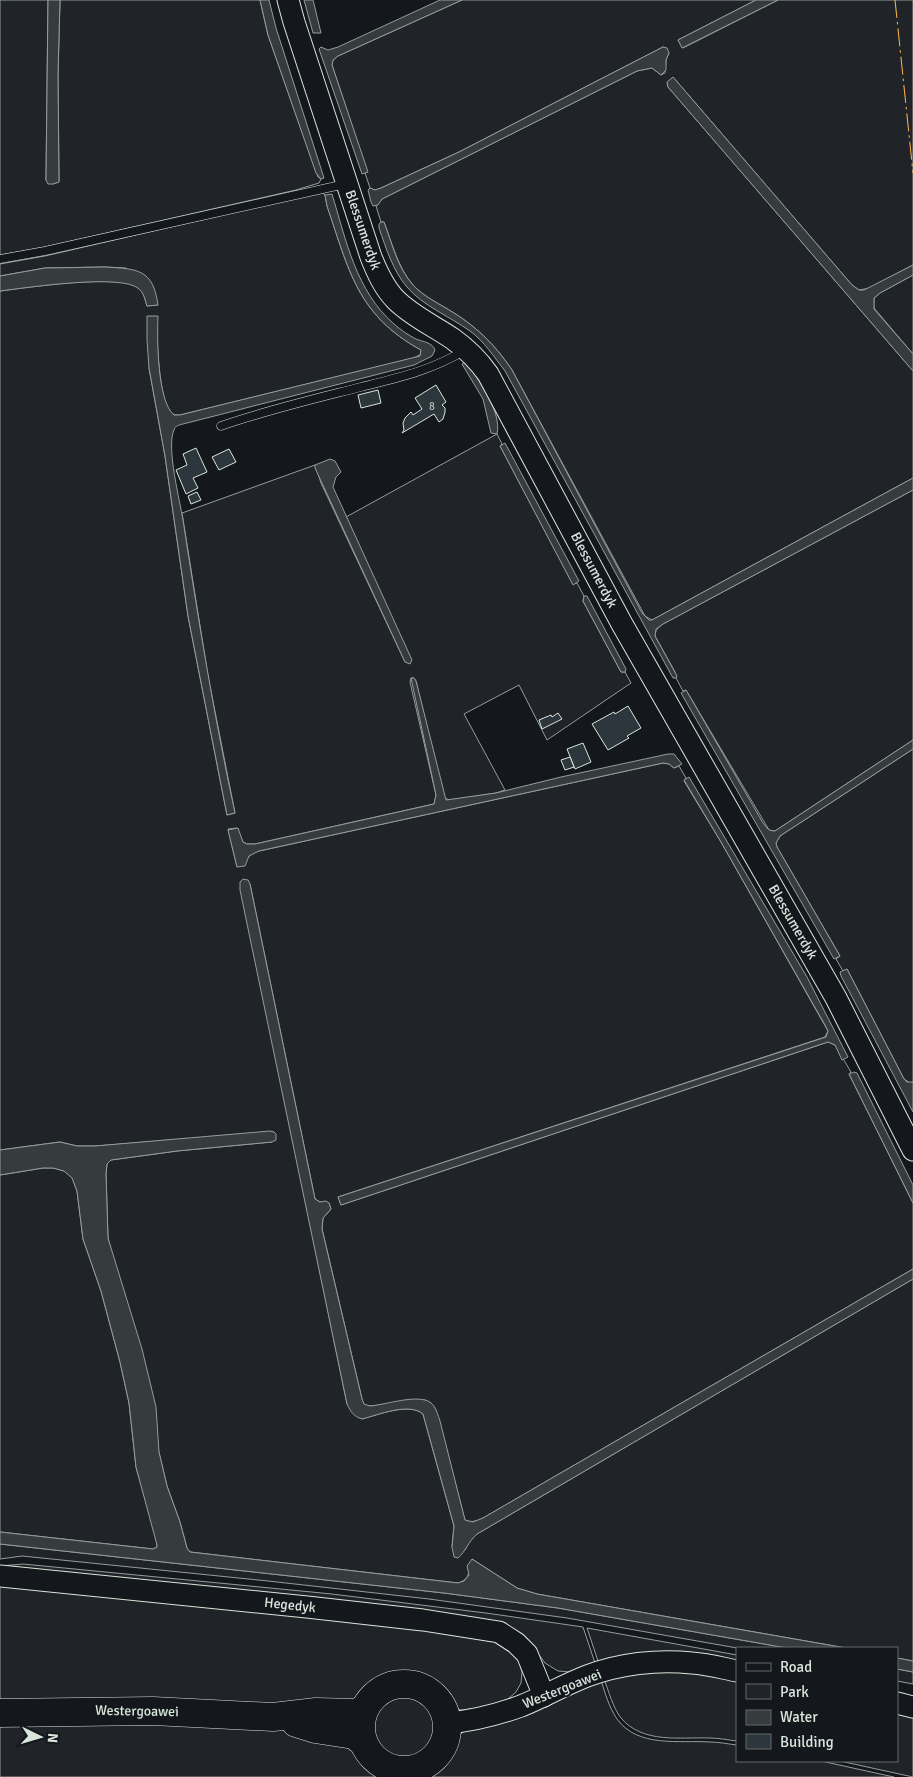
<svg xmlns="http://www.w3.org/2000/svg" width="913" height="1777" font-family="Signika,sans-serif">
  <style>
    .green { fill: #202428; stroke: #939e99 }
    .water { fill: #363b3e; stroke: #939e99 }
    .building { fill: #2c363c; stroke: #d8e6dc }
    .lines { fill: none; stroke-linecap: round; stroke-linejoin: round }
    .lane-casing { stroke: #d8e6dc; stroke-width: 9 }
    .secondary-casing { stroke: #d8e6dc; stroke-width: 23 }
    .highway-casing { stroke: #d8e6dc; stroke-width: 29 }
    .lane { stroke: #14181c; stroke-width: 8 }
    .secondary { stroke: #14181c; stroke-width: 21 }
    .highway { stroke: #14181c; stroke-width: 28 }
    .power { stroke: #ffb74d; stroke-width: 1; stroke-dasharray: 18 4 2.5 4; stroke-linecap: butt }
    .labels { text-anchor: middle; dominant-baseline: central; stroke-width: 4; stroke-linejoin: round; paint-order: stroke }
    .number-label { font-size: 11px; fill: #adbab4 }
    .street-label { font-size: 14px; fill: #d8e6dc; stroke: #14181c }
  </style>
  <rect width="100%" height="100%" fill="#14181c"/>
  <g class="green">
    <path d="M0 0H48L46 180 53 184 59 182 58 75 60 0H260L268 35 318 177 321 179 319 183 296 190 45 247 0 255Z"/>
    <path d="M462 0H756L678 40 683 48 778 0H913V265L870 288 859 290 852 285 673 77 667 83 668 87 913 371V478L652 620 645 616 512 370C496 346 478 328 454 313 440 304 424 297 413 285 398 268 392 243 384 222H381L376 206 382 199 637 71 652 68 661 75 665 73 666 60 669 53 666 48 663 47 459 152 381 188 375 190 370 188 365 173 367 172 332 65 333 60 338 56Z"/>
    <path d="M322 192 325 195 327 206C349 270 357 315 421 350V354L414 358 180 415C175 415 173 415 170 411 160 399 158 354 157 338L149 368 165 456 188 616 227 815 235 813 208 676 182 513 315 465 321 483 405 662H411L346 517 497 434 502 444 500 446 573 584 577 583 584 596 583 601 621 672H625L631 683 547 740 519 685 464 714 505 790 496 793 450 800 444 798 416 681 414 678H411L410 682 436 795 434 804 255 844H247L243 842 237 828 228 829 237 867 253 853 259 851 663 763 669 764 674 768 679 766 686 778 684 781 721 842 828 1031 825 1037 338 1197 341 1205 828 1042 835 1045 851 1072 849 1074 852 1080 913 1203V1269L483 1518C477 1521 471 1523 465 1520L435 1408 431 1403 425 1400 370 1406 364 1405 362 1399 322 1229 323 1218 331 1209 329 1203 320 1202 315 1199 250 884 278 1067 347 1404 362 1419C378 1415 409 1402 423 1414L454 1526 452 1547 465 1550 469 1542 477 1534 913 1279V1661L897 1658V1648H846L537 1594 517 1588 472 1559C470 1569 470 1580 458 1583L190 1552 187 1548 180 1522 167 1486 108 1238 106 1174 107 1164 111 1160 177 1151 272 1142 274 1132 95 1146H77L60 1142 0 1150V291C24 288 122 273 139 288 144 293 145 300 147 306L158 305 126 268 105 267 45 268 0 276V264L45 256Z"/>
    <path d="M913 275V354L874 308V298L880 293Z"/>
    <path d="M913 490V740L775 831 769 830 686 690 683 691 676 678 675 672 655 636C655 630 658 628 663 624Z"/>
    <path d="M913 749V1082L910 1083 904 1079 847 969 843 971 836 959 840 956 777 847 776 843 780 836Z"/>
    <path d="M43 1168H53L64 1171 72 1177 77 1191 83 1239 101 1291 120 1362 129 1403 136 1467 157 1541V1547L153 1549 0 1532V1175Z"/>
    <path d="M0 1544 444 1593 558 1608 787 1648H737L567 1618 429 1599 268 1581 22 1556 0 1559Z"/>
    <path d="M23 1564 332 1594 486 1613 583 1627 596 1666 570 1672 558 1671 545 1663 526 1637 507 1625 0 1566Z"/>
    <path d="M0 1585 383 1624 496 1642 514 1655 519 1661 522 1672 521 1683 516 1692 508 1699 493 1707 460 1710 451 1703 437 1687 429 1682 422 1678 404 1675 387 1677 379 1681 363 1695 346 1704 0 1702Z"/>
    <path d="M587 1628 737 1655V1663L599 1664Z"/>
    <path d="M897 1669 913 1672V1684L897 1681Z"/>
    <path d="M677 1670 737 1679V1741C728 1740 719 1738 710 1738 680 1737 643 1744 621 1718 613 1708 609 1692 604 1679L620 1675Z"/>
    <path d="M601 1680C605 1693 609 1707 617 1719 638 1748 679 1740 710 1742 719 1742 728 1744 737 1745V1761H821L894 1777H426C434 1771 441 1765 447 1757 453 1748 455 1739 463 1732Z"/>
    <circle cx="404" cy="1727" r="30"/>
    <path d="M897 1712 913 1716V1777L840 1761H897Z"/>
    <path d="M91 1721 267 1727 314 1733 358 1751 379 1777H0V1725Z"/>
  </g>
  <g class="water">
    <path d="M48 0H60L58 75 59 182 53 184H48L46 180Z"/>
    <path d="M260 0H269L276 28 324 178 321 179 316 173 268 35Z"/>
    <path d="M304 0H313L321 33H313Z"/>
    <path d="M440 0H462L338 56 333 60 332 65 368 172 362 174 319 49 321 47 328 50 338 47Z"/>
    <path d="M756 0H778L682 48 678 40Z"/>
    <path d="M663 47 667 48 669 53 666 60V70L661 75 652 68 637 71 382 199 378 205 373 206 371 202 368 190 370 188 375 190 381 188 459 152Z"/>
    <path d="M673 77 852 285 859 290H864L913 265V275L880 293 874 298V309L913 354V371L668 87 667 82Z"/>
    <path d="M332 194C346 240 356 291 394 324 401 330 408 335 416 339 423 342 432 342 435 350L432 356 414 365 183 424C179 425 175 426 174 430 166 447 180 501 183 520 198 618 214 716 235 813L227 815 188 616 165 456 149 368 147 340V316H158C157 337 157 401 174 415H180L420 356 421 350C357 315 349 270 327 206L325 195Z"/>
    <path d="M381 222H384C392 243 397 267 413 285 424 297 440 304 454 313 478 328 496 346 512 370L642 613 649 620H652L913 478V490L663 624 656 629 655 636 677 676 676 678H673L505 371C494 357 484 341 470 331 449 316 423 306 407 287 393 271 386 248 379 228V224Z"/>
    <path d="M105 267C138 269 153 269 158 305L147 306C145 300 144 293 139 289 123 273 24 288 0 291V276L45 268Z"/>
    <path d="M465 362 468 364C479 381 502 412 497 434L491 433 483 399 462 364Z"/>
    <path d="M505 443 579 581 573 585 500 446Z"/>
    <path d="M330 459 335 461 341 472 336 477 333 487 412 660 410 664 405 662 315 468V465Z"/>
    <path d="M584 596H587L626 669 625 672H621L583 601Z"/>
    <path d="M411 678H414L416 681 446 800 496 793 561 777 668 754H674L682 764 674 768 669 764 663 763 259 851 249 856 245 866 237 867 228 830 238 828 243 842 247 844H255L434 804 436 795Z"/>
    <path d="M686 690 763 823C767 828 768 831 775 831L913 740V749L780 836 776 843 777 847 840 956 834 959 681 693Z"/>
    <path d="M689 777 807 977 848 1057 842 1060 835 1045 828 1042 341 1205 338 1197 826 1037 828 1031 825 1025 721 842 684 780Z"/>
    <path d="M243 879 248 880 250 884 315 1199 320 1202 326 1201 329 1203 331 1209 323 1218 322 1229 362 1399 364 1404 370 1406C385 1405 419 1393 431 1403 436 1407 438 1415 440 1421L465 1520 473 1522 483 1518 913 1269V1279L477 1534C468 1542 466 1551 458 1558L454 1557 452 1547 454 1526 423 1414C409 1402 378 1415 362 1419 353 1416 351 1412 347 1404L240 890V882Z"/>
    <path d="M847 969 904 1079 907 1082H913V1112L841 976 840 972Z"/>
    <path d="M854 1072 857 1073 913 1185V1203L852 1080 849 1074Z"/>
    <path d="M270 1131 274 1132 276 1134V1140L272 1142 177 1151 111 1160 107 1164 106 1174 108 1238 142 1349 156 1407 159 1452 167 1486 180 1522 187 1548 190 1552 458 1583 464 1581 469 1575 467 1566 472 1559 517 1588 537 1594 846 1648H787L558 1608 444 1593 0 1544V1532L153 1549 157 1547V1545L136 1467 129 1403 120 1362 101 1291 83 1239 77 1191 72 1178 64 1171 53 1168H43L0 1175V1150L60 1142 77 1146H95Z"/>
    <path d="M897 1658 913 1661V1672L897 1669Z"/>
  </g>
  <g class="building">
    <path d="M436 385 446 402 442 405 445 408V412L443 419 439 422 434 414 402 433 404 430 403 423 405 418 411 412 413 415 422 409 415 398Z"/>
    <path d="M378 390 381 403 361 408 358 395Z"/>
    <path d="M196 448 207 472 193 478 198 488 186 494 176 470 187 465 183 454Z"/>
    <path d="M229 449 236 462 219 470 212 457Z"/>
    <path d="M197 492 201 500 191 504 188 496Z"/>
    <path d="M628 706 641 728 627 736 629 738 608 750 592 724 614 712 615 714Z"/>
    <path d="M558 713 562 719 542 729 539 720 551 715 552 717Z"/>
    <path d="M583 743 591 762 575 769 567 749Z"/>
    <path d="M570 757 574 767 565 770 561 760Z"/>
  </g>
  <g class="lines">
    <defs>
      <g id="lane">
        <path d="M0 259 45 251 345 184"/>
        <path d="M221 426C267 410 314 399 361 387 397 378 433 370 465 350"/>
      </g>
      <g id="secondary">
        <path d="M288 0 294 22 371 257C377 272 384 288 396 300 412 316 434 326 453 339 467 349 478 360 488 374L622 624 836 998 913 1150"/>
        <path d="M0 1576 307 1607 423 1620 499 1632 516 1643 527 1654 544 1696"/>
        <path d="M897 1703 913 1707"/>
        <path d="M447 1723C473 1721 496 1715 521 1706 543 1697 564 1685 587 1676 619 1664 657 1659 692 1663 707 1664 722 1668 737 1671"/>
      </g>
      <g id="highway">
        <circle cx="404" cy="1727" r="43"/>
        <path d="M0 1713 153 1711 273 1717 316 1712 356 1713 364 1709"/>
        <path d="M296 1723 315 1729 354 1735 363 1742"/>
      </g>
    </defs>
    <use href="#lane" class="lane-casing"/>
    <use href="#secondary" class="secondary-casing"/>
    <use href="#highway" class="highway-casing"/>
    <use href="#lane" class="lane"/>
    <use href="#secondary" class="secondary"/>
    <use href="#highway" class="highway"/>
    <path class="power" d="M895 0 913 173"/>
  </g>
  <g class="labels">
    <g class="number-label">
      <text x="432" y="406">8</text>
    </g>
    <g class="street-label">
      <text transform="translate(363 230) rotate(71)">Blessumerdyk</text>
      <text transform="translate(594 570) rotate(62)">Blessumerdyk</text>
      <text transform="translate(793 922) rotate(60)">Blessumerdyk</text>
      <text transform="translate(290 1605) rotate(6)">Hegedyk</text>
      <text transform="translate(562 1689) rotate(-22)">Westergoawei</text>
      <text transform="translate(137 1711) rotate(1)">Westergoawei</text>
    </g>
  </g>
  <rect x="736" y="1647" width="162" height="115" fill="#14181c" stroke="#626a69"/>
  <rect x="746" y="1663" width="25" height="8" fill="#14181c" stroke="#626a69"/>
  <text x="780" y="1672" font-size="15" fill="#d8e6dc">Road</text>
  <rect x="746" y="1684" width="25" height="15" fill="#202428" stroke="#626a69"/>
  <text x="780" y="1697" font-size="15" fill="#d8e6dc">Park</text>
  <rect x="746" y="1710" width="25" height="15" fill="#363b3e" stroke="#626a69"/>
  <text x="780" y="1722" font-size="15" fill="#d8e6dc">Water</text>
  <rect x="746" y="1734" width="25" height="15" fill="#2c363c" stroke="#626a69"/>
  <text x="780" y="1747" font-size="15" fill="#d8e6dc">Building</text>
  <g transform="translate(40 1737) rotate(95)" stroke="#14181c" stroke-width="4" paint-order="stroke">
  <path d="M0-4L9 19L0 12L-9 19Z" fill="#d8e6dc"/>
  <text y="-8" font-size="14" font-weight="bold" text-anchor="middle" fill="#d8e6dc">N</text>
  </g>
</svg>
